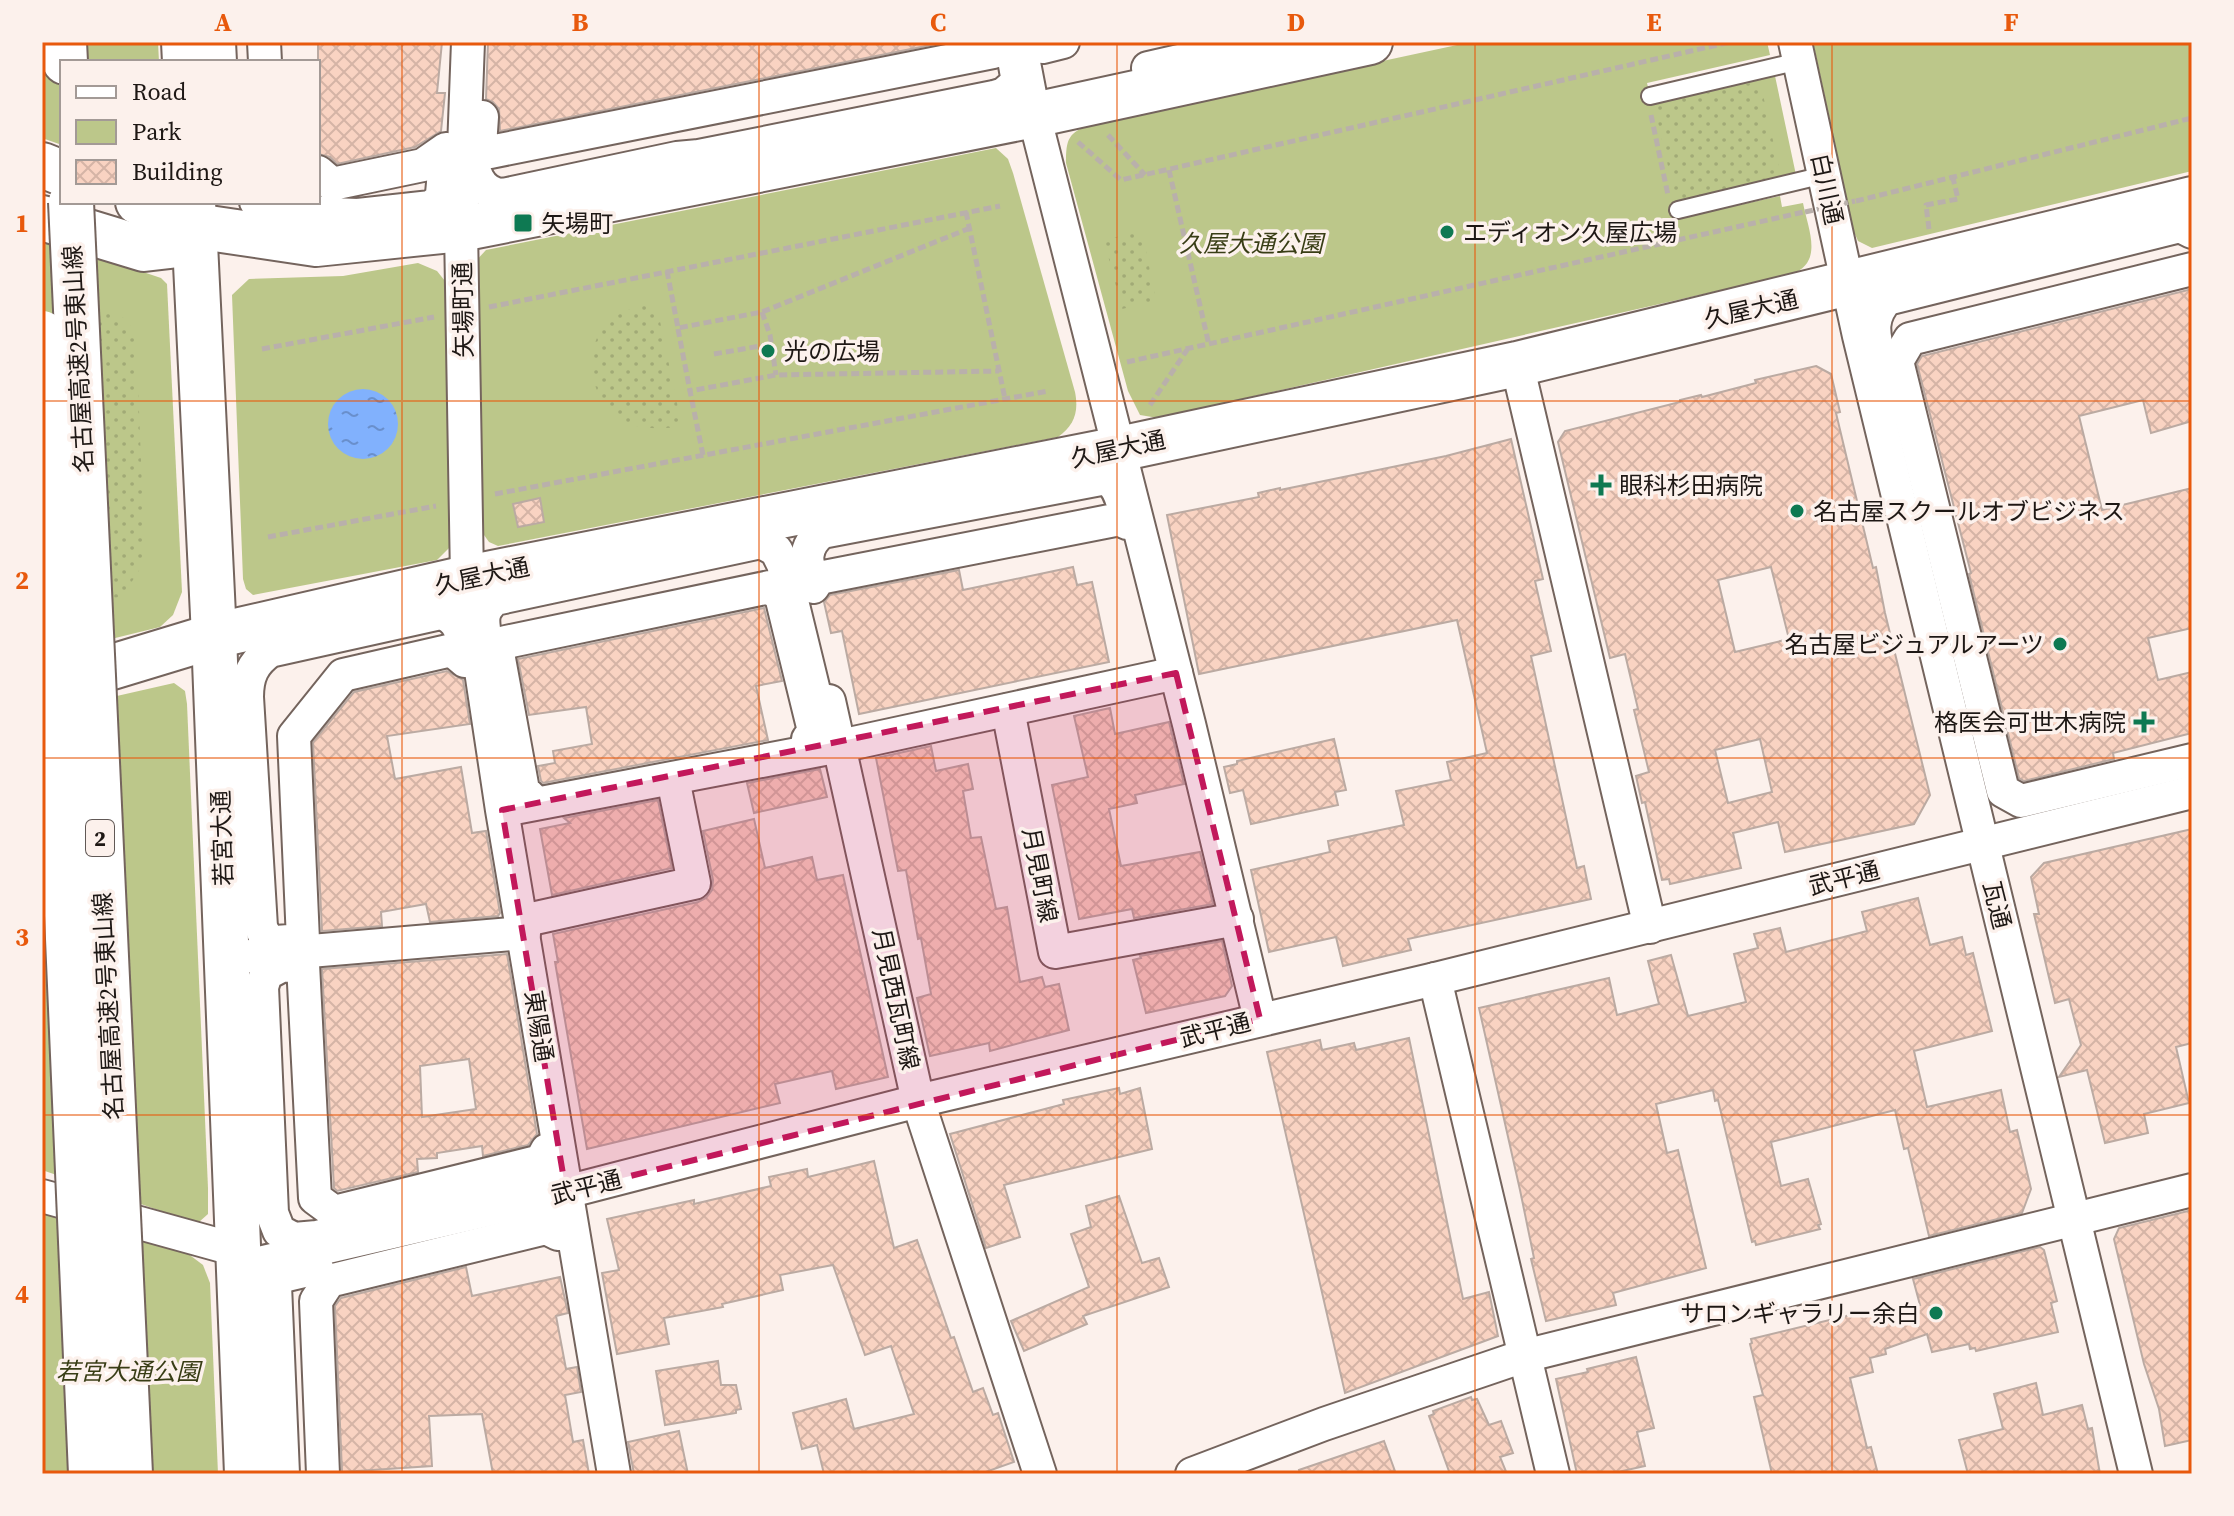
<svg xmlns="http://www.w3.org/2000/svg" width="2234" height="1516" font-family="'Source Serif 4','Noto Sans JP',serif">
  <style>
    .park { fill: #bcc78a }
    .garden { fill: url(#garden-dots) }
    .water { fill: url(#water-ripples) }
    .building { fill: url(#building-cross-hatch); stroke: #bbaaa2; stroke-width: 2; fill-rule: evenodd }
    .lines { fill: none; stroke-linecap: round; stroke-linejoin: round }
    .lane-casing { stroke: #74645d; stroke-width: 20 }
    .street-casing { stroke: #74645d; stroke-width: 36 }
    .secondary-casing { stroke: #74645d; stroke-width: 48 }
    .highway-casing { stroke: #74645d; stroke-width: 48 }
    .path { stroke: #b9b0ab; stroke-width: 5; stroke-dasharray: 8 4; stroke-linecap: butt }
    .lane { stroke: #fff; stroke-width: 16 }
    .street { stroke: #fff; stroke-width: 32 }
    .secondary { stroke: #fff; stroke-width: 44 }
    .highway { stroke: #fff; stroke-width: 44 }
    .highway-bridge-casing { stroke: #74645d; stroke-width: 48; stroke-linecap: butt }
    .path-bridge { stroke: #b9b0ab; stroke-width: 5; stroke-dasharray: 8 4; stroke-linecap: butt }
    .highway-bridge { stroke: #fff; stroke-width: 44 }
    .marked { fill: #c2185b; fill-opacity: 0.2; stroke: #c2185b; stroke-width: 6; stroke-dasharray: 16 10; stroke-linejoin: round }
    .grid { fill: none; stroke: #e8590c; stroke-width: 2; stroke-opacity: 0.55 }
    .poi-dot { fill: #0e7952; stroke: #fcf1ec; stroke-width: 3 }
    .labels { text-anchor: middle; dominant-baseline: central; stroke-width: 7; stroke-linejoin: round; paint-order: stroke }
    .shield { fill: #fcf1ec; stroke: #615956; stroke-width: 2 }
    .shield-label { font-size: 22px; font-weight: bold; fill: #1e1815 }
    .street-label { font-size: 24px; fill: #1e1815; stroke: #fcf1ec }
    .poi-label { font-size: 24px; fill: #1e1815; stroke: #fcf1ec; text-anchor: start }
    .park-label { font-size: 24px; font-style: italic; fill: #383d15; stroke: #fcf1ec }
    .neatline { fill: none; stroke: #e8590c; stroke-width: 3 }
    .grid-label { font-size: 26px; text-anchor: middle; font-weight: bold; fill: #e8590c }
  </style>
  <defs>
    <pattern id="garden-dots" width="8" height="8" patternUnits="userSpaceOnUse" patternTransform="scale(2)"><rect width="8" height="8" fill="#bcc78a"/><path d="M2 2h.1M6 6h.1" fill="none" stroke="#a1aa76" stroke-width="1.8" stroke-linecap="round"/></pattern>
    <pattern id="water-ripples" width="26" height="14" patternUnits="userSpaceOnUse" patternTransform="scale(2)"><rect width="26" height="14" fill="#81b1fd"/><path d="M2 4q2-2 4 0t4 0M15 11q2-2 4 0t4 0" fill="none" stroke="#698fcc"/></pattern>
    <pattern id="building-cross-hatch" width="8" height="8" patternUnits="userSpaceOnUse" patternTransform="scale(2)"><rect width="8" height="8" fill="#f9d3c2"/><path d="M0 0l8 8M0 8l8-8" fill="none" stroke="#d5b4a6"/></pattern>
  </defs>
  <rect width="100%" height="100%" fill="#fcf1ec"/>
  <g class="park">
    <path d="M42 42H158L159 62H62V145L42 138Z"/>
    <path d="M1471 42H1767L1770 55 1647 83 1652 104 1775 76 1796 175 1676 202 1680 218 1780 196 1782 207 1803 203C1808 229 1824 262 1792 274L1158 418 1140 415 1128 391 1066 163C1066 139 1068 133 1091 124Z"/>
    <path d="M1813 42H2192V171L1872 248 1858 241 1854 232Z"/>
    <path d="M996 148 1008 159 1013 173 1075 392C1079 413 1074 425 1058 437L498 546 489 542 479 528 474 263 486 250Z"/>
    <path d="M42 238 161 278 167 284 182 592 173 615 160 627 42 656Z"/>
    <path d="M418 263 437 271 445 281 452 545 437 560 253 595 246 589 243 579 232 295 249 279 343 276Z"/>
    <path d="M174 683 185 691 187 704 208 1188V1214L199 1222H193L42 1170V713Z"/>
    <path d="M42 1206 187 1253 203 1265 210 1283 218 1474H42Z"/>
  </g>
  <g class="garden">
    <path d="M1760 81 1781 177 1676 201 1654 105Z"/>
    <path d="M1142 231 1156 301 1122 309 1104 240Z"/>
    <path d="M656 302 682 427C666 428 649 430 632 425 594 412 578 356 605 326 619 310 636 307 656 302Z"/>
    <path d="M42 311 115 313 127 320 136 335 145 561 122 597 42 604Z"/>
  </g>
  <circle class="water" cx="363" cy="424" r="35"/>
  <g class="building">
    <path d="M318 42H442L437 93H445L441 131 415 147 337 164 330 157 318 154Z"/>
    <path d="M488 42H946L500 131 499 109 493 102 486 99Z"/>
    <path d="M2192 289V421L2151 433 2143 400 2079 416 2102 510 2192 488V628L2148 638 2158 680 2192 672V733L2113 753 2114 759 2024 781 2019 778 1969 574 1971 573 1917 364 1922 356Z"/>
    <path d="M1816 366 1831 374 1840 412 1836 413 1873 568 1876 567 1885 613 1930 795 1914 824 1785 852 1778 822 1733 833 1741 868 1670 884 1669 879 1662 880 1645 802 1642 803 1636 776 1649 772 1634 710 1638 709 1625 654 1610 658 1558 442 1565 431 1680 402V400L1701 395 1702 397 1756 383 1755 380ZM1771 567 1789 639 1735 652 1718 580ZM1760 739 1772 792 1728 803 1715 750Z"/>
    <path d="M1511 439 1543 579 1535 581 1551 651 1531 656 1577 868 1584 866 1591 899 1408 939 1411 950 1343 966 1336 937 1269 952 1251 870 1330 852 1328 841 1404 825 1396 791 1451 780 1447 762 1487 753 1457 620 1199 674 1167 515 1259 497 1258 493 1280 488V490L1446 456Z"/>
    <path d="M540 498 544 522 518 527 513 504Z"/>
    <path d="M1073 567 1077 585 1092 582 1109 662 859 714 842 631 831 633 824 602 830 595 959 570 963 590Z"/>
    <path d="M764 608 782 681 756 686 768 740 543 783 541 781 538 766 555 763 553 751 592 744 586 707 529 715 518 659Z"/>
    <path d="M447 671 463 680 470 724 387 736 395 779 461 767 472 833 486 831 500 913 498 916 430 922 426 904 381 912 382 926 322 931 313 742 354 692Z"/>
    <path d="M1110 708 1115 734 1169 722 1184 784 1135 795 1137 803 1109 809 1121 866 1200 852 1213 904 1134 918 1132 909 1079 919 1052 785 1088 777 1074 716Z"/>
    <path d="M1334 739 1346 790 1335 792 1338 805 1251 824 1243 790 1230 793 1224 767 1237 764V761Z"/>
    <path d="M931 746 936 771 968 764 973 789 963 791 971 838 981 837 996 909 1007 907 1020 982 1042 977 1045 987 1059 984 1069 1030 990 1051 989 1043 930 1056 917 998 931 994 921 938 918 939 906 870 898 871 876 758Z"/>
    <path d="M820 769 827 797 754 813 747 783Z"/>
    <path d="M658 800 672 868 552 895 540 829 570 823 564 818Z"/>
    <path d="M754 819 765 868 812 857 817 880 843 875 888 1077 836 1089 832 1071 775 1084 780 1103 587 1149 555 962H558L553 934 698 902 706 898 712 890 713 880 703 831Z"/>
    <path d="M2192 829V1043L2176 1047 2189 1103 2144 1114 2148 1133 2105 1143 2087 1070 2059 1077 2081 1045 2069 999 2055 1003 2034 914H2039L2031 877 2044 863Z"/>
    <path d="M1918 898 1930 945 1962 937 1966 955 1973 953 1992 1031 1914 1051 1927 1107 2001 1090 2010 1132 2017 1130 2031 1189 2022 1213 1929 1236 1908 1148 1904 1149 1895 1110 1771 1142 1781 1186 1808 1179 1821 1224 1818 1225 1820 1229 1756 1245 1755 1241 1752 1242 1718 1100 1715 1101 1713 1090 1656 1104 1667 1153 1678 1150 1706 1268 1613 1293 1616 1305 1546 1321 1531 1259 1534 1258 1520 1190 1479 1008 1609 978 1617 1015 1659 1004 1648 961 1671 955 1688 1016 1746 1002 1734 954 1758 948 1754 934 1780 928 1786 952 1867 931 1862 912Z"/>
    <path d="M1222 941 1232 986 1225 996 1146 1013 1133 960 1141 958 1140 956Z"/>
    <path d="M507 954 537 1134 528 1145 483 1156 482 1146 437 1153V1158L417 1159 418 1172 337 1191 334 1188 322 969ZM469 1059 476 1109 422 1117 420 1066Z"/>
    <path d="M1409 1038 1463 1299 1489 1292 1498 1336 1345 1393 1267 1052 1320 1040 1322 1050 1354 1043 1356 1050Z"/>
    <path d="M1119 1088 1120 1094 1140 1088 1152 1149 1004 1185 1020 1237 986 1248 950 1134 1064 1104 1063 1100Z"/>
    <path d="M874 1161 894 1248 917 1240 951 1338 954 1337 973 1392 983 1388 993 1415 998 1413 1014 1462 980 1474H824L817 1445 802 1449 793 1413 846 1399 854 1429 914 1414 891 1346 865 1355 833 1265 780 1275 783 1290 722 1304 723 1307 664 1318 669 1344 617 1354 602 1273 619 1270 607 1219 694 1200V1204L771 1186 769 1177 807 1169 808 1177Z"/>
    <path d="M1119 1196 1142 1263 1159 1258 1169 1287 1083 1316 1087 1324 1024 1351 1011 1321 1089 1287 1071 1234 1091 1227 1086 1206Z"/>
    <path d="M2192 1210V1440L2165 1446 2159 1409 2144 1364 2114 1239 2119 1228Z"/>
    <path d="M2040 1247 2044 1250 2057 1301 2051 1303 2058 1332 1976 1351 1975 1348 1970 1349 1969 1344 1932 1352 1927 1334 1885 1349 1886 1354 1870 1358 1873 1372 1850 1378 1867 1448 1871 1447 1878 1474H1772L1754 1397 1763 1395 1750 1344 1752 1343 1751 1339 1875 1309 1876 1313 1920 1305 1913 1279Z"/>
    <path d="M466 1267 472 1296 560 1277 568 1313 556 1316 566 1369 577 1367 581 1392 565 1395 573 1442 583 1440 589 1474H493L482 1414 429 1416 432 1466 342 1472 335 1306 341 1298Z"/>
    <path d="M1636 1357 1654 1428 1637 1432 1645 1466 1609 1474H1577L1556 1379 1588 1372 1587 1369Z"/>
    <path d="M718 1361 721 1385H736L741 1409 736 1410V1413L665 1425 656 1371Z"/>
    <path d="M2036 1383 2043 1415 2082 1405 2088 1429 2092 1428 2100 1474H1968L1959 1440 2003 1429 1994 1394Z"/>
    <path d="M1471 1397 1472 1400 1477 1399 1489 1425 1501 1421 1513 1453 1500 1457 1507 1474H1450L1429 1416 1434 1414 1433 1411Z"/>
    <path d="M679 1431 688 1474H634L628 1442Z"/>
    <path d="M1384 1441 1396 1474H1300L1299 1470Z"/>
  </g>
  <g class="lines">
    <defs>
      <g id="lane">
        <path d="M1650 96 1799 61"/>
        <path d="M1678 210 1824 175"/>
      </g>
      <g id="street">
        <path d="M219 42 220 62"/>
        <path d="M264 42 265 62"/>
        <path d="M468 42 461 229 467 578 502 810 614 1474"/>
        <path d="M1020 42 1034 115 1189 724 1260 1019"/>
        <path d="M1038 42 1043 47 1063 42"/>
        <path d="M1795 42 1859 336 2136 1474"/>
        <path d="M1148 68 1262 42"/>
        <path d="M482 117 480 146 490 152 993 52 999 42"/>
        <path d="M472 149C471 169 479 194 503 195L677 158 699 156 994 97 1004 94 1018 82 1013 54"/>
        <path d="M256 202 329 214 358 215 431 207 441 199 442 194 446 149 423 165 332 184 318 172"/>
        <path d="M2192 269 1910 339 1897 361 2003 791 2021 801 2192 760"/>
        <path d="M1879 356C1873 333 1870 317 1887 299L2180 226 2192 232"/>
        <path d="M1517 364 1650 927"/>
        <path d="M1106 478C1121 486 1124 508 1127 523L1120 519 819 578 813 587C807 565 801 548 822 532Z"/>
        <path d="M761 542 776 550 783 564 822 724 817 737 808 739 814 731 781 596 770 587 506 642 498 653 523 790 530 797 515 795 511 788 484 629C482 615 484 609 495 599Z"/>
        <path d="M441 613C464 620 462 641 465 661L452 650 343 675 294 736 303 940 276 942 266 939 261 927 247 697C247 676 253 663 270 651Z"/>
        <path d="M829 701 918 1101 1040 1474"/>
        <path d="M1008 710 1055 952 1237 919"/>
        <path d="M509 809 840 746 1176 673"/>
        <path d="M522 921 694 883 673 779"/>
        <path d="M227 958 524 933"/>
        <path d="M303 964 315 1198 334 1212 541 1161 547 1150C549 1163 553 1172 542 1180L317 1237 294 1239 279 1231 272 1213 262 987 266 974 281 966Z"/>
        <path d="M1435 979 1553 1474"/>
        <path d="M42 1196 237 1250"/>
        <path d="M237 1268 566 1192 918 1101 1435 979 2192 792"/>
        <path d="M283 1474 275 1285 283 1276 317 1268"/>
        <path d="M323 1474 316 1301 329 1281 546 1228 558 1234 552 1217 537 1214"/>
        <path d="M1192 1474 1324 1424 1524 1356 2192 1190"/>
      </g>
      <g id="secondary">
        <path d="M184 42 185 62"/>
        <path d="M42 165 62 173"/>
        <path d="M138 202 195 226 316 244 461 229 1034 115 1370 42"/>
        <path d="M193 202 214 636 247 1474"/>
        <path d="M42 218 144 249 170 246 195 226"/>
        <path d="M56 684 214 636 467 578 1119 449 1517 364 2192 199"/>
      </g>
      <path id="highway" d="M64 42 65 62"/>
    </defs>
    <use href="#lane" class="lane-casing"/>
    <use href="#street" class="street-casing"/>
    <use href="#secondary" class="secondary-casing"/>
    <use href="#highway" class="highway-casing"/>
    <g class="path">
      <path d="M1651 115 1668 195"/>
      <path d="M1108 135 1145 175"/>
      <path d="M1078 142 1121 180 1731 42"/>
      <path d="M1169 170 1209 345"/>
      <path d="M1856 201 2192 118"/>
      <path d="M966 212 1005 399"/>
      <path d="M1929 229 1926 205 1958 199 1953 178"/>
      <path d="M667 271 678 328 762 312 970 228"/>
      <path d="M489 307 1000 206"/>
      <path d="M762 312 770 335 776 375"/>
      <path d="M678 329 690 391"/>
      <path d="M262 349 434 317"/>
      <path d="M714 354 772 344"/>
      <path d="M1127 362 1804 212"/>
      <path d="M1150 405 1187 350"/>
      <path d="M703 455 690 391 776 375 999 371"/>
      <path d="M495 494 1048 391"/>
      <path d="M268 537 436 506"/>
    </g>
    <use href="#lane" class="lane"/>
    <use href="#street" class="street"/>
    <use href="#secondary" class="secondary"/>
    <use href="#highway" class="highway"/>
    <defs>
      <g id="highway-bridge">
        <path d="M71 202 130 1474"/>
        <path d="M42 333 91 1474"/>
      </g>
    </defs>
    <use href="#highway-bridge" class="highway-bridge-casing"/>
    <path class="path-bridge" d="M1805 212 1855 201"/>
    <use href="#highway-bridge" class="highway-bridge"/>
  </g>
  <path class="marked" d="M1176 673 1260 1019 566 1192 502 810Z"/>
  <path class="grid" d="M402 42V1474M759 42V1474M1117 42V1474M1475 42V1474M1832 42V1474M42 401H2192M42 758H2192M42 1115H2192"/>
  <g class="poi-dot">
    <rect x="513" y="213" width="20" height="20" rx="4"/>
    <circle cx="1447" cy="232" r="8"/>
    <circle cx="768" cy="351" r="8"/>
    <path d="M1597 473h8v8h8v8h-8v8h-8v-8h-8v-8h8z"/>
    <circle cx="1797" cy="511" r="8"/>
    <circle cx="2060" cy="644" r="8"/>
    <path d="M2140 710h8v8h8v8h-8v8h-8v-8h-8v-8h8z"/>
    <circle cx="1936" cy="1313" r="8"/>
  </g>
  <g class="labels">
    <rect class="shield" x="86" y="820" width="28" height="36" rx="6"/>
    <g class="shield-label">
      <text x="100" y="838">2</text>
    </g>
    <g class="street-label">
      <text transform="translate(1827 189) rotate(78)">白川通</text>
      <text transform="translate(1751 309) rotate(-13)">久屋大通</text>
      <text transform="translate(463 310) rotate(-91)">矢場町通</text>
      <text transform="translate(78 359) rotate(-93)">名古屋高速2号東山線</text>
      <text transform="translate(1118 449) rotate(-12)">久屋大通</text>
      <text transform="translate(482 576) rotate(-12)">久屋大通</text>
      <text transform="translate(222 838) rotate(-92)">若宮大通</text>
      <text transform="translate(1040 875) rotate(79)">月見町線</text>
      <text transform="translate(1844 878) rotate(-14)">武平通</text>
      <text transform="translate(1997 905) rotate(76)">瓦通</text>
      <text transform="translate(896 999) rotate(78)">月見西瓦町線</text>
      <text transform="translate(108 1006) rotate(-93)">名古屋高速2号東山線</text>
      <text transform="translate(539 1026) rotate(81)">東陽通</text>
      <text transform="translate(1215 1030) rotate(-14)">武平通</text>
      <text transform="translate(586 1187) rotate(-14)">武平通</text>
    </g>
    <g class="poi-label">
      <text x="541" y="223">矢場町</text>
      <text x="1463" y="232">エディオン久屋広場</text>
      <text x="784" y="351">光の広場</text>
      <text x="1619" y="485">眼科杉田病院</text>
      <text x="1813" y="511">名古屋スクールオブビジネス</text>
      <text x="2044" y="644" text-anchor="end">名古屋ビジュアルアーツ</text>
      <text x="2126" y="722" text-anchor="end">格医会可世木病院</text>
      <text x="1920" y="1313" text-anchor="end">サロンギャラリー余白</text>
    </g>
    <g class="park-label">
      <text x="1251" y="243">久屋大通公園</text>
      <text x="128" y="1371">若宮大通公園</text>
    </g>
  </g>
  <rect width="2234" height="1516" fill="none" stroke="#fcf1ec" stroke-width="88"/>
  <rect x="60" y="60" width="260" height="144" fill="#fcf1ec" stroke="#a39a96" stroke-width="2"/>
  <rect x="76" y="86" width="40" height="12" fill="#ffffff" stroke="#a39a96" stroke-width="2"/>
  <text x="132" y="100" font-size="24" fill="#1e1815">Road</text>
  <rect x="76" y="120" width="40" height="24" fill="#bcc78a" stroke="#a39a96" stroke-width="2"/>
  <text x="132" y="140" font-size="24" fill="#1e1815">Park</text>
  <rect x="76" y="160" width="40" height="24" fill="url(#building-cross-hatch)" stroke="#a39a96" stroke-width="2"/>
  <text x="132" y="180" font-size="24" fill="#1e1815">Building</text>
  <rect x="44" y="44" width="2146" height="1428" class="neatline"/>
  <g class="grid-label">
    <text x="223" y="31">A</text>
    <text x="580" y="31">B</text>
    <text x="938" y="31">C</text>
    <text x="1296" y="31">D</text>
    <text x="1654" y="31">E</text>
    <text x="2011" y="31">F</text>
    <text x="22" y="232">1</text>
    <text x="22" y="589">2</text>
    <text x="22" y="946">3</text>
    <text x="22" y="1303">4</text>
  </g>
</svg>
